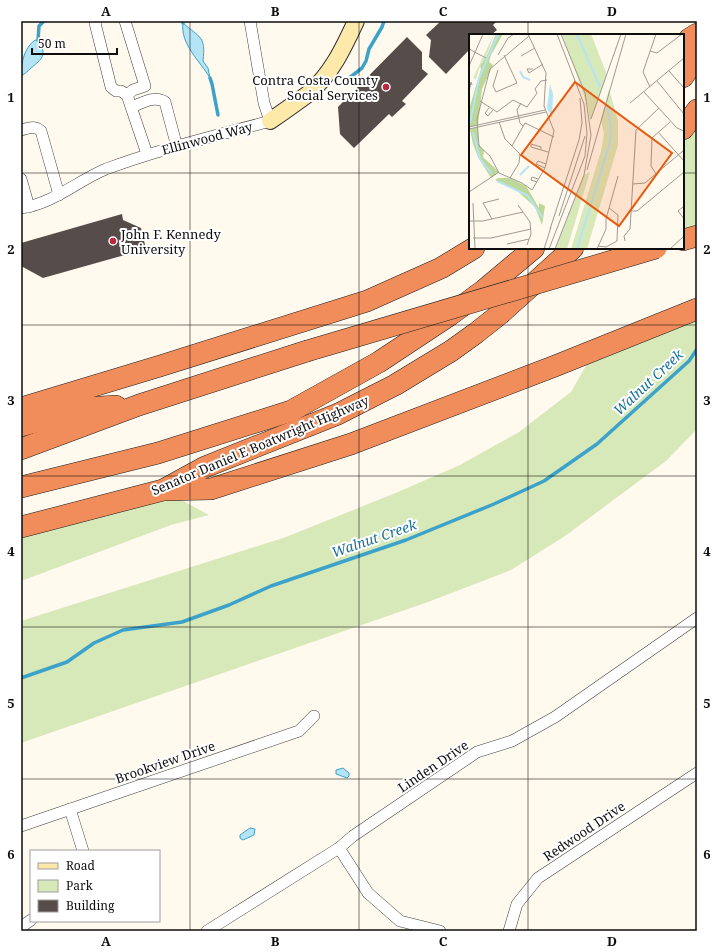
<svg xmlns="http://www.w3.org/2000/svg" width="718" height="952" font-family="'Noto Serif',serif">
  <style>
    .green { fill: #d7e8b9 }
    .water { fill: #b4e4f5; stroke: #3da2ca }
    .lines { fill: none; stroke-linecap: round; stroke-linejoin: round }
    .stream { stroke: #3da2ca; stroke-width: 3.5 }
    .building { fill: #564d4a }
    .street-casing { stroke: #404040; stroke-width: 12 }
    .secondary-casing { stroke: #2f2f2f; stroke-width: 18 }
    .highway-casing { stroke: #1e1e1e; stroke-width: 22 }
    .street { stroke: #fff; stroke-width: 11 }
    .secondary { stroke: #fdeaab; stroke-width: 16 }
    .highway { stroke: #f18d5a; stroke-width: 21 }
    .highway-bridge-casing { stroke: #1e1e1e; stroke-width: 22; stroke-linecap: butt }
    .highway-bridge { stroke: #f18d5a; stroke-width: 21 }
    .grid { fill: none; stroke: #0d0d0d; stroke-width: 1; stroke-opacity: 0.55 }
    .poi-dot { fill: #ba2840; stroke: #fff; stroke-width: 1.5 }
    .labels { text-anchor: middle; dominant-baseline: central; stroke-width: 4; stroke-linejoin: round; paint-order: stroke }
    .poi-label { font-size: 13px; fill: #0d0d0d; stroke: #fff; text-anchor: end }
    .street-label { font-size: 13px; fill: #0d0d0d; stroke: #fff }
    .water-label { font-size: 14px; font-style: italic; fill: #19729c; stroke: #fff }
    .inset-river { fill: none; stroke: #b4e4f5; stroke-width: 2 }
    .inset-road { fill: none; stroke: #9e9b94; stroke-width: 1 }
    .view { fill: #e8590c; fill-opacity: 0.15; stroke: #e8590c; stroke-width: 2 }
    .inset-edge { fill: none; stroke: #0d0d0d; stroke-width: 2 }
    .neatline { fill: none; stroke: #0d0d0d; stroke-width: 1.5 }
    .grid-label { font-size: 13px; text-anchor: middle; font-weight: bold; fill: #0d0d0d }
  </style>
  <rect width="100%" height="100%" fill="#fff9ee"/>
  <g class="green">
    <path d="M697 110V236L683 240V129Z"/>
    <path d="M697 309V429L666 461 565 536 511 570 428 602 21 743V621L286 537 398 492 460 465 519 432 571 392 595 350Z"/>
    <path d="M163 490 209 515 171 525 21 581V527Z"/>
  </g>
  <g class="water">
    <path d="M183 23C200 38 206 36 203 61L208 68 210 78C200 61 180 44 183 23Z"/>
    <path d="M35 40 40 41C46 56 43 58 31 68 28 71 25 74 21 76 21 63 24 48 35 40Z"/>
    <path d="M343 768 349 773V776L347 778 336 774V770Z"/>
    <path d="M250 828 255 829 254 835 243 840 240 838V835Z"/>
  </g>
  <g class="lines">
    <g class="stream">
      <path d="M183 21V23"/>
      <path d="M38 40 39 26 44 21"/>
      <path d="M210 78 212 84 218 115"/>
      <path d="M348 79 362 68 366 61 369 49 382 27 384 21"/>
      <path d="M21 678 67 662 94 643 123 630 182 622 229 605 271 586 406 540 494 504 544 481 597 444 689 361 697 349"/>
    </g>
  </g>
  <g class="building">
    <path d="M441 21H497L493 25 497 30 491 35H470V49L446 74 429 57 431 40 426 35Z"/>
    <path d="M407 37 422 52V69L428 74 402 101 406 104 392 117 389 114 354 148 340 134 338 107Z"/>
    <path d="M122 214 123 220 141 228 146 249 43 278 21 266V243Z"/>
  </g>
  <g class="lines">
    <defs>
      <g id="street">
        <path d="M96 21 95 23 111 87 116 91H121L127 95 147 154"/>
        <path d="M125 21 145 86 133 90 127 95"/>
        <path d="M132 107C142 103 155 95 165 102L177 147"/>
        <path d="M21 130C29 128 34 125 41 131L59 195"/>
        <path d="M21 179 29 207"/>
        <path d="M21 208C53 204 77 181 106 169 159 149 216 136 270 121L264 103 250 21"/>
        <path d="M70 809 83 851"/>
        <path d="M21 826 299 731 314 716"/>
        <path d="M339 848 368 893 400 921 440 931"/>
        <path d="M21 927 31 920"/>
        <path d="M207 931 339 848 353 836 477 752 512 741 555 717 697 618"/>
        <path d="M509 931 517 904 538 878 697 773"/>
      </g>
      <path id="secondary" d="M270 121C283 112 296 103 308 94 331 75 344 47 356 21"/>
      <g id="highway">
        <path d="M683 47 689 39 697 34"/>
        <path d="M683 77 697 56"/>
        <path d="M683 129 697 110"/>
        <path d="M683 240 697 236"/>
        <path d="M21 408 160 366 367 301 441 268 474 248"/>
        <path d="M21 426 86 408 116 406"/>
        <path d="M21 449 139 405 307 351"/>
        <path d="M21 487 158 453 291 411 379 362 450 315 484 290 534 248"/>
        <path d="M167 490 211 489 351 444 555 366 697 309"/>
        <path d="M21 527 163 490 205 467 338 414 395 385 451 351 476 333 500 314 573 248"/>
      </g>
    </defs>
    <use href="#street" class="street-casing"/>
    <use href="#secondary" class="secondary-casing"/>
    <use href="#highway" class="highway-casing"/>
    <use href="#street" class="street"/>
    <use href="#secondary" class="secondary"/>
    <use href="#highway" class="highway"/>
    <defs>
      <path id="highway-bridge" d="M307 351 656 248"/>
    </defs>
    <use href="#highway-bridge" class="highway-bridge-casing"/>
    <use href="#highway-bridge" class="highway-bridge"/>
  </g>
  <path class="grid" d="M190 21V931M359 21V931M528 21V35M21 173H470M683 173H697M528 248V931M21 325H697M21 476H697M21 627H697M21 779H697"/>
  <g class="poi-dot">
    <circle cx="386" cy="87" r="4"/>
    <circle cx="113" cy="241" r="4"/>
  </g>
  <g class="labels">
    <g class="poi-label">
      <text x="378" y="80">Contra Costa County<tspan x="378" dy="15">Social Services</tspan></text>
      <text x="121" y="234" text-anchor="start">John F. Kennedy<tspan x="121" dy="15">University</tspan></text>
    </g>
    <g class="street-label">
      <text transform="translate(207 138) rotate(-15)">Ellinwood Way</text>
      <text transform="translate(260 445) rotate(-23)">Senator Daniel E Boatwright Highway</text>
      <text transform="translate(165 762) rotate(-19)">Brookview Drive</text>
      <text transform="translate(433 766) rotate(-34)">Linden Drive</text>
      <text transform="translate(584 831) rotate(-34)">Redwood Drive</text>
    </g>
    <g class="water-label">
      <text transform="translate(648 382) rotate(-43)">Walnut Creek</text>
      <text transform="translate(374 538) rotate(-19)">Walnut Creek</text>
    </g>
  </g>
  <g transform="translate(469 34)">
    <rect width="215" height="215" fill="#fff9ee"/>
    <path d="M25 0 17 24 11 32 7 45 4 44ZM93 0H122L138 41 121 87 119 73ZM140 55 149 87V111L118 215H102L132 117 135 100 132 86ZM121 138 98 215H86L115 141Z" fill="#d7e8b9"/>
    <path d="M27 0H34L22 21 20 28 24 31 13 55 9 91 0 93 1 72 12 35 11 32 17 24ZM9 93V109L15 117 14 123 30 138 22 144 9 123 4 110 1 95ZM29 144H41L57 152 70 174V169L76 172 73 191 66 173 46 155 26 146Z" fill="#bdd898"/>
    <path d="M81 50 84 60 83 84 78 74Z" fill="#b4e4f5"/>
    <path class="inset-river" d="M108 0 131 53M51 37 54 43 61 46M1 89 10 44 29 0M4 98 11 125 23 140M51 141 60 132M28 147 58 161 74 184M108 215 141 108 142 93 138 71"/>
    <path class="inset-road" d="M59 0 77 39 75 72 85 97 76 134 63 156 53 149 30 139 21 122 10 112 8 85 21 35 60 2M0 15 17 24M181 17 188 19 213 0M29 21 39 4 45 0M52 22 66 14M0 32 14 0M64 35H58L60 39 74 30M29 36 24 52 27 58 48 49 35 21M200 37 215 54M188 47 215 80M181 53 174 38 187 0M0 58 2 48 3 51M175 58 208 94 215 97M11 67 28 78 44 66 58 73 68 59 66 55 72 47 78 46M52 69 48 76 51 89 54 92M161 69 215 24M20 74 16 79 19 82 24 76M122 85 152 0M30 88 36 105 51 120 50 129 41 144M0 93 76 76M0 95 77 78M189 98 215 127M43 112 56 89 85 103M72 115V113L62 110V113L79 118M76 134 67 130 69 127 77 130M118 136 157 0M187 140 182 132 183 104 201 88M68 148 62 146 63 143 69 145M164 150 176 149 215 116M0 158 30 138M4 169 6 215M49 171 61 188 62 200 58 211M215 172 209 177 215 185M162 177H168L215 138M90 182 116 102M23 185 14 169 30 165M0 187H14L54 178M81 195 110 106 113 89 111 64M4 204H22L62 195M156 207 155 202 161 195 167 96 190 74M38 210 60 205M129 212 137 213 148 207 149 181 140 174M75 215 82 193M80 215 116 122 118 99 115 70 88 0M86 215 115 141 122 101 116 59 92 0M128 215 137 195V185L149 142M201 215 215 202"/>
    <path class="view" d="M106 48 203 119 150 192 52 121Z"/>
    <rect width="215" height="215" class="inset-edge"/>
  </g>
  <rect width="718" height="952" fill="none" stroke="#ffffff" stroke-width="44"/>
  <rect x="30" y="850" width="130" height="72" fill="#ffffff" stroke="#9e9e9e"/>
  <rect x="38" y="863" width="20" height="6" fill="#fdeaab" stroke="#9e9e9e"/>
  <text x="66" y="870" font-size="12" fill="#0d0d0d">Road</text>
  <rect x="38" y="880" width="20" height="12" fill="#d7e8b9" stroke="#9e9e9e"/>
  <text x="66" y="890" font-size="12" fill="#0d0d0d">Park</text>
  <rect x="38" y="900" width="20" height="12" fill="#564d4a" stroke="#9e9e9e"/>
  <text x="66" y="910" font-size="12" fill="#0d0d0d">Building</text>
  <path d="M32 48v6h85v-6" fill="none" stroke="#0d0d0d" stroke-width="2"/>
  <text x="38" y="48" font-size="12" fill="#0d0d0d" stroke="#ffffff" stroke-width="3" paint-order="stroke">50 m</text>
  <rect x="22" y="22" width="674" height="908" class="neatline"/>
  <g class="grid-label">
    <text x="106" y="16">A</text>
    <text x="275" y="16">B</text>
    <text x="443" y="16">C</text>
    <text x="612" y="16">D</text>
    <text x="11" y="102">1</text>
    <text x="707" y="102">1</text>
    <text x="11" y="254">2</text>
    <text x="707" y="254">2</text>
    <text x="11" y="405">3</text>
    <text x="707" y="405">3</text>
    <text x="11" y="556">4</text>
    <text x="707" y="556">4</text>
    <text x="11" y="708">5</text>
    <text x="707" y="708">5</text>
    <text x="11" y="859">6</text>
    <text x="707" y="859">6</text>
    <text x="106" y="946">A</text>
    <text x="275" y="946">B</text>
    <text x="443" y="946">C</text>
    <text x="612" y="946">D</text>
  </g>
</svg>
